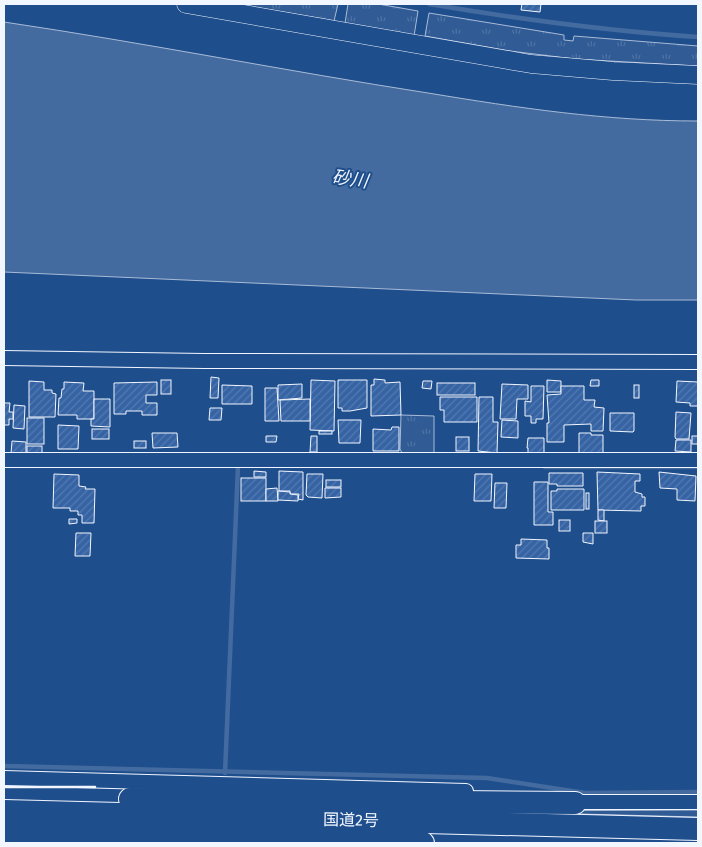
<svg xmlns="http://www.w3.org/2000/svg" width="702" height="847" font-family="'Fira Sans','Noto Sans JP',sans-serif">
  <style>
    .grass { fill: url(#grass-tufts); stroke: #a8bbd7 }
    .water { fill: #446ba0; stroke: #a8bbd7 }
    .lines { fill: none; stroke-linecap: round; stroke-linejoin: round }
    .stream { stroke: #446ba0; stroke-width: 4.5 }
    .building { fill: url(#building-hatch); stroke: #f2f6ff }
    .minor-casing { stroke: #f2f6ff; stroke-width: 16 }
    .tertiary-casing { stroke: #f2f6ff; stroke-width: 19 }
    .trunk-casing { stroke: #f2f6ff; stroke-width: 24 }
    .minor { stroke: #1f4e8c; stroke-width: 14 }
    .tertiary { stroke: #1f4e8c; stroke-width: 18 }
    .trunk { stroke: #1f4e8c; stroke-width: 22 }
    .wall { stroke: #f2f6ff; stroke-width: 2.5 }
    .labels { text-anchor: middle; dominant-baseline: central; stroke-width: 4; stroke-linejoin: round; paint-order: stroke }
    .street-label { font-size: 16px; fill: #f2f6ff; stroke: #1f4e8c }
    .water-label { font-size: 18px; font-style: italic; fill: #f2f6ff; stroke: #1f4e8c }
  </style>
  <defs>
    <pattern id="grass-tufts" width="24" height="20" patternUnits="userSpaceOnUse" patternTransform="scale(1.25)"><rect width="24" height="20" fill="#305b95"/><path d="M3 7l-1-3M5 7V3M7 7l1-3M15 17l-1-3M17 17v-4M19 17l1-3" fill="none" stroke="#4e73a5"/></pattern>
    <pattern id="building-hatch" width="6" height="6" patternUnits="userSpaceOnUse" patternTransform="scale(1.25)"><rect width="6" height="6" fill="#3563a3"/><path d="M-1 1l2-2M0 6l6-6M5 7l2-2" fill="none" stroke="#537ab1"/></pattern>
  </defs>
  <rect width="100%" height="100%" fill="#1f4e8c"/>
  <g class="grass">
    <path d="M236 4H338L334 21Z"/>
    <path d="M348 4H378L418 11 414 36 345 23Z"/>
    <path d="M429 13 564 35V40L573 41 574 36 698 46V66L575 59 510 51 425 36Z"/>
    <path d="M401 415 434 416V454L402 453 400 449Z"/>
    <path d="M698 810V817L499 812V811Z"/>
  </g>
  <path class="water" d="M4 22C146 43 286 71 428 93 519 108 606 121 698 121V300H636L4 272Z"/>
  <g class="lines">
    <g class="stream">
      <path d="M429 4C518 19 608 31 698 37"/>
      <path d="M545 467H698"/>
      <path d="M4 766 487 778 585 793 698 792"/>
      <path d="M225 773 238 466"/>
    </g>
  </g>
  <g class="building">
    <path d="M522 4H541L540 12 521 10Z"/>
    <path d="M211 377 219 378 218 398H210Z"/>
    <path d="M374 379 385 380V383L400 382 401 415 371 416V385H374Z"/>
    <rect x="161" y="380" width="10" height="14"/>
    <path d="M311 380 335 381 334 431 310 430Z"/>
    <path d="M338 380H367V408L350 411H342V408H338Z"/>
    <path d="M547 380 561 381V392H547Z"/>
    <path d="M591 380H599V386H590Z"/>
    <path d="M29 381 44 382V390H52V393L56 394 55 417H29Z"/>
    <path d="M423 381H432L431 389 422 388Z"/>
    <path d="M677 381 698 382V406H690V403L676 402Z"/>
    <path d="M64 382 84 383 83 391H94V419H77V415H58L59 398H61L62 389H64Z"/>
    <path d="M157 382V395H146V403H157V415H142V411H126V414H114V383Z"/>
    <rect x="437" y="383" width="38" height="12"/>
    <path d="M302 384V398L278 400V385Z"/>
    <path d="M502 384 528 385V399H517L516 419H500Z"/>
    <path d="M222 385 252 386V404H222Z"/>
    <rect x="634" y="385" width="5" height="13"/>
    <path d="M531 386H544L543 419H536V423H531V416H525V401L531 402Z"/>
    <path d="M561 386H584V400H595L594 407 604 408 603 431H591V424L564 425V442H547V423H549L547 395 561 394Z"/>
    <path d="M265 388H277L279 421H265Z"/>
    <path d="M440 397H477V422H444V410H440Z"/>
    <path d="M479 397H493V422H498L497 453 478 451Z"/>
    <path d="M94 399H110V427L91 426V419H94Z"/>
    <path d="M310 399V421H281L280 400Z"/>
    <path d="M4 403H10L9 412H13V419H9V425H4Z"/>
    <path d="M14 405 25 406 24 429 13 428Z"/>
    <path d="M210 408H222L221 420H209Z"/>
    <path d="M676 412 691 413 689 439H676L675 437Z"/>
    <path d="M610 413H634V431L633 432 610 431Z"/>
    <rect x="27" y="418" width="17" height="26"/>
    <path d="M338 420H361L360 443H339Z"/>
    <path d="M502 420 518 421V438L501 437Z"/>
    <path d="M58 425 79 426 78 449H58Z"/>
    <path d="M392 427H399V451H373V429L391 430Z"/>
    <rect x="92" y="429" width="17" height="10"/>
    <rect x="319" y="431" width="13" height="3"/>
    <path d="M152 433H177L178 447 153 448Z"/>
    <path d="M579 433H591V435H603V453H579Z"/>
    <path d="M266 436H277L276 442H266Z"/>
    <path d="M311 436H317V452H310Z"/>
    <rect x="692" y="436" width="6" height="8"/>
    <rect x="456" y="437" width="13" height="14"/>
    <path d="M528 438H544V453H528V448H527Z"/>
    <path d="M676 440H691V452L675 451Z"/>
    <path d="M12 441 26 442V454H11Z"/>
    <rect x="134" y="441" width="12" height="7"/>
    <rect x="27" y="446" width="15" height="7"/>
    <path d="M254 471 266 472V477H254Z"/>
    <path d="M279 471 303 472V500L298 499 299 494H290V491H279Z"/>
    <path d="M597 472 640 474V481H635V492L642 494V497H645V506H641V511L598 510Z"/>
    <path d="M659 472 696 476 695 501 677 500V489L660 488Z"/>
    <path d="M549 473H583V486H557V484H549Z"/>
    <path d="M54 474 79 475V486L86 487 85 489H95L94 523H82V515H78V511H70V508H53Z"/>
    <path d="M307 474H323L322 498 308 497 306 495Z"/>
    <path d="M475 474H492L491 501H474Z"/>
    <rect x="241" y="478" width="25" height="23"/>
    <rect x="326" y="480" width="15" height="7"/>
    <path d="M534 482H548V512H553V525H534Z"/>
    <path d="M495 483H507L506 508H494Z"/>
    <path d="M277 488 278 501H266V489Z"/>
    <path d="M325 488H341V497L325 498Z"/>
    <path d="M557 489H584V510H551V491H557Z"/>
    <path d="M278 491 290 492V494L298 495V501L278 500Z"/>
    <rect x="586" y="493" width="3" height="16"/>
    <path d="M598 510H604V521L598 520Z"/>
    <path d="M69 519H77V523L69 524Z"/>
    <rect x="559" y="520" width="11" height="11"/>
    <rect x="595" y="521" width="12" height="12"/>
    <path d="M76 533H91L90 556H75Z"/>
    <path d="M583 533H593V544L583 542Z"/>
    <path d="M521 539 547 540V548H549V559L516 558V545H521Z"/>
  </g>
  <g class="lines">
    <defs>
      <g id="minor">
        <path d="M4 358 204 361 698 362"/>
        <path d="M4 460H698"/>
        <path d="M4 778 466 791"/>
        <path d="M569 802H698"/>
      </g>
      <path id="tertiary" d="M186 4 531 64 613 71 698 75"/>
      <g id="trunk">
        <path d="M130 799 575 803"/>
        <path d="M4 811 698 829"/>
        <path d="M4 832 423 843"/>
      </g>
    </defs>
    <use href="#minor" class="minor-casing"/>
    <use href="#tertiary" class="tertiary-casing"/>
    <use href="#trunk" class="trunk-casing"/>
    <use href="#minor" class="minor"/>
    <use href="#tertiary" class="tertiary"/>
    <use href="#trunk" class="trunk"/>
    <path class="wall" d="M4 787H95"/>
  </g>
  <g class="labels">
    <g class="street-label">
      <text transform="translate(351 820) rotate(1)">国道2号</text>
    </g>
    <g class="water-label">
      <text transform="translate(350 179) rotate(8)">砂川</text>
    </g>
  </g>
  <rect width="702" height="847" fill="none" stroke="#f2f6ff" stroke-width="10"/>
</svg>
